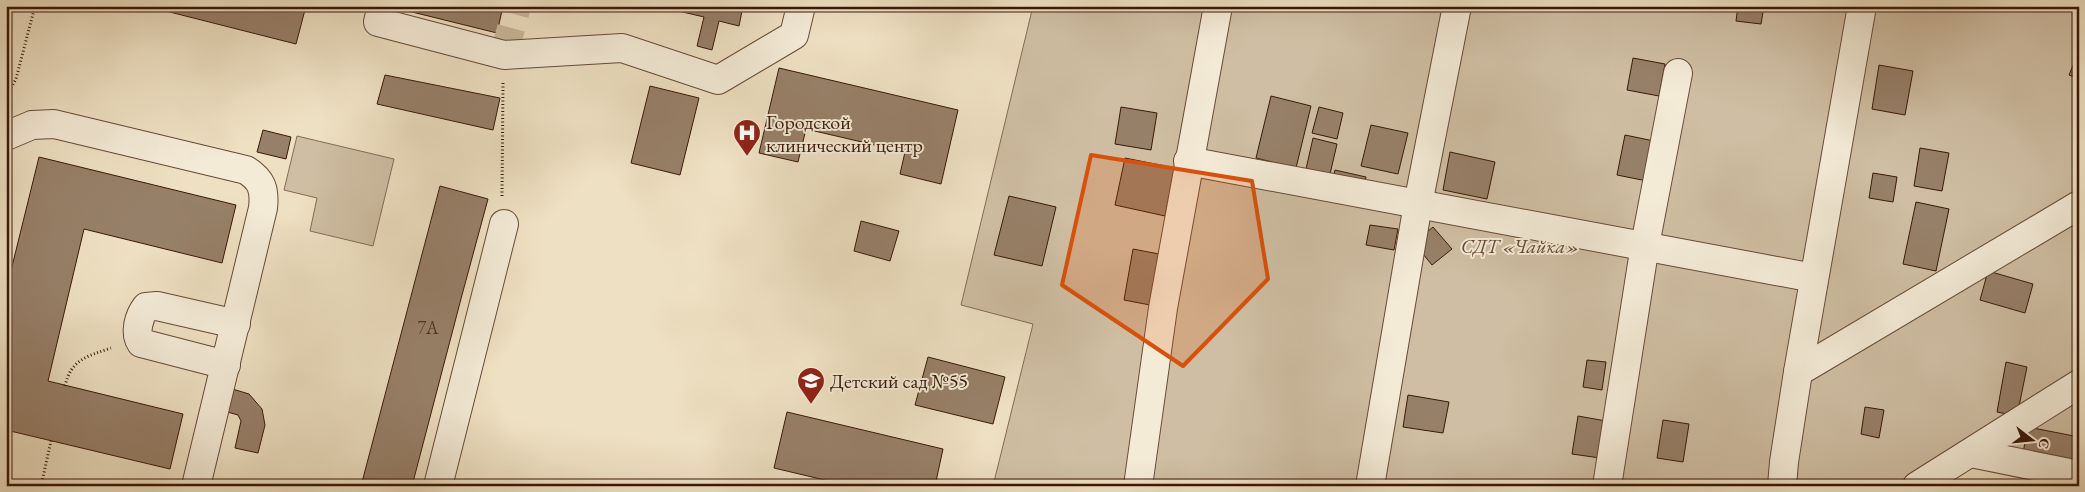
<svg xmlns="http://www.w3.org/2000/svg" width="2085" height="492" font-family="'EB Garamond',serif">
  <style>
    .green { fill: #cfbea3; stroke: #846b56 }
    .building { fill: #978069; stroke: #391809 }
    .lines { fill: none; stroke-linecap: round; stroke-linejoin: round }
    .minor-tunnel { stroke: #cab89d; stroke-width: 28; stroke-dasharray: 28 14; stroke-linecap: butt }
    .minor-casing { stroke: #664a37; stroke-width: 30 }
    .path { stroke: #391809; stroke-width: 3; stroke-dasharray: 1 2.5; stroke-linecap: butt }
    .minor { stroke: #f4ebd7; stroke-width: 28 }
    .marked { fill: #d6520c; fill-opacity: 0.2; stroke: #d6520c; stroke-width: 4; stroke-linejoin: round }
    .labels { text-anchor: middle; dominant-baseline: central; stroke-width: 4; stroke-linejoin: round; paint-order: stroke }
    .number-label { font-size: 18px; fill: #503221 }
    .poi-label { font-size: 20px; fill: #391809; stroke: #f4ebd7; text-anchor: start }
    .park-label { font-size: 20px; font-style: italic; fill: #664a37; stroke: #f4ebd7 }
  </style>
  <rect width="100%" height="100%" fill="#eee0c2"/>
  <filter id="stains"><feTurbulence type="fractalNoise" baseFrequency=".004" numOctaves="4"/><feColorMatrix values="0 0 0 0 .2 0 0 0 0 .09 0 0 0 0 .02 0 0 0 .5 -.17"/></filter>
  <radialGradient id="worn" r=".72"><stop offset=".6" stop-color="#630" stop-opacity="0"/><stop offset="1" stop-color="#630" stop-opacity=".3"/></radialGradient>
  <g class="green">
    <path d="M1033 6H2079V475L1971 453 1917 486H993L1033 324 961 305Z"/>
    <path d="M297 136 394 159 373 246 310 231 317 198 284 190Z"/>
  </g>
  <g class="building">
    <path d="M146 6H306L296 44Z"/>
    <path d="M401 6H503L497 33 400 9Z"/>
    <path d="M657 6H743L739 26 719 21 712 50 697 46 704 17Z"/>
    <path d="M1738 6H1764L1761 24 1736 21Z"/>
    <path d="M2079 51V79L2069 75Z"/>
    <path d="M1633 58 1665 64 1659 96 1627 90Z"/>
    <path d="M1879 65 1913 71 1905 115 1872 109Z"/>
    <path d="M779 68 958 110 941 184 900 174 905 152 806 129 798 162 759 153Z"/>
    <path d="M385 75 500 98 493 130 377 104Z"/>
    <path d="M650 86 699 98 680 175 631 163Z"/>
    <path d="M1271 96 1311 106 1296 168 1256 158Z"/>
    <path d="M1121 107 1157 113 1151 150 1115 144Z"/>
    <path d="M1319 107 1343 113 1337 139 1312 133Z"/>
    <path d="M1371 125 1408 133 1398 174 1361 166Z"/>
    <path d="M263 130 291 137 286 159 257 152Z"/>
    <path d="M1625 135 1654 141 1647 181 1617 175Z"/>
    <path d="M1313 138 1337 144 1330 174 1306 169Z"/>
    <path d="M1920 148 1949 153 1942 191 1914 186Z"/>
    <path d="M1450 152 1495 162 1487 199 1443 190Z"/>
    <path d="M39 157 236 205 222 263 84 229 48 381 183 414 170 469 6 430V291Z"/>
    <path d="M1125 158 1175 168 1165 216 1115 205Z"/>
    <path d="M1335 170 1366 177 1362 193 1331 186Z"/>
    <path d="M1873 173 1897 177 1893 202 1869 198Z"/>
    <path d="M440 186 488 199 462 295 412 486H361Z"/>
    <path d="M1009 196 1056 207 1042 266 994 255Z"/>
    <path d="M1916 202 1949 209 1936 271 1903 264Z"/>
    <path d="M861 221 899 231 890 261 854 251Z"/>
    <path d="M1370 225 1398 229 1394 250 1366 245Z"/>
    <path d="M1433 227 1452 249 1432 265 1414 243Z"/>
    <path d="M1133 249 1159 254 1150 305 1124 300Z"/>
    <path d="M1988 271 2033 284 2025 313 1980 300Z"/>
    <path d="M928 357 1005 377 993 424 915 405Z"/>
    <path d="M1587 360 1606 362 1602 390 1583 387Z"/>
    <path d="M2006 362 2027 367 2017 416 1997 412Z"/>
    <path d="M226 387 249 394 262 409 265 425 258 453 235 448 241 421 238 415 220 410Z"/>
    <path d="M1408 395 1449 402 1443 433 1403 427Z"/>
    <path d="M1865 407 1884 410 1879 438 1861 434Z"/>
    <path d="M787 412 943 449 935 486H850L774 468Z"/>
    <path d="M1578 416 1606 421 1600 458 1572 454Z"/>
    <path d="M1663 420 1689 424 1683 462 1657 458Z"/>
    <path d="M2028 427 2079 437V464L2023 453Z"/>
  </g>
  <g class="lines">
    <path class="minor-tunnel" d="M504 55 517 6"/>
    <defs>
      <g id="minor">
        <path d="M382 6 378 22 504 55 622 48 718 80 794 35 801 6"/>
        <path d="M6 136 32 125 54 124 246 170C262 180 265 190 263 208L196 486"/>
        <path d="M1188 161 1814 278"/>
        <path d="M226 365 141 343C134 333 139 316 146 307L157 306 236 324"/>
        <path d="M1798 372 2079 205"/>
        <path d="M1971 453 2079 475"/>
        <path d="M438 486 504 224"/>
        <path d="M1138 486 1163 308 1218 6"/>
        <path d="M1370 486 1418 204 1457 6"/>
        <path d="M1607 486 1645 245 1678 73"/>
        <path d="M1782 486 1784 462 1798 372 1862 6"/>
        <path d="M1917 486 2079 384"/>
      </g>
    </defs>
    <use href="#minor" class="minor-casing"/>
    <g class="path">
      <path d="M6 97 16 79 35 6"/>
      <path d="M502 196 503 83"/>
      <path d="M65 386C71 359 88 356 111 348"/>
      <path d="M41 486 51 441"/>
    </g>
    <use href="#minor" class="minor"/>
  </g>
  <path class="marked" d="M1091 155 1252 181 1268 279 1183 366 1062 285Z"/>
  <defs>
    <symbol id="hospital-pin" viewBox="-11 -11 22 30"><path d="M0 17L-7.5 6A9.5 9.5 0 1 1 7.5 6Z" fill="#8f2418" stroke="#f4ebd7"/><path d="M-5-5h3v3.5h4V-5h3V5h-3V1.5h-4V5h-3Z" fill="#fff"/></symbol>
    <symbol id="school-pin" viewBox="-11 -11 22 30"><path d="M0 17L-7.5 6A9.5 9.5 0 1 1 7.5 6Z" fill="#8f2418" stroke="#f4ebd7"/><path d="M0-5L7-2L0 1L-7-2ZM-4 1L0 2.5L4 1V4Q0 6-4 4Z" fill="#fff"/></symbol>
  </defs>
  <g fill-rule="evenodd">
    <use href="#hospital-pin" x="731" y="117" width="32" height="43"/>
    <use href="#school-pin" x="795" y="365" width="32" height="43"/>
  </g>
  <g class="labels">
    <g class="number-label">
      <text x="428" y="327">7А</text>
    </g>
    <g class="poi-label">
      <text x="766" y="122">Городской<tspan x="766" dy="23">клинический центр</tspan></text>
      <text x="830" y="381">Детский сад №55</text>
    </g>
    <g class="park-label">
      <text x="1520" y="246">СДТ «Чайка»</text>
    </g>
  </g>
  <rect width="2085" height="492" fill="none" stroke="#eee0c2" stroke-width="25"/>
  <rect x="8" y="8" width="2070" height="477" fill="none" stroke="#391809" stroke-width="2.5"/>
  <rect x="12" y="12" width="2060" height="467" fill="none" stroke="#391809"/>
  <g transform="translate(2032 440) rotate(106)" stroke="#f4ebd7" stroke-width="4" paint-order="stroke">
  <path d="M0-4L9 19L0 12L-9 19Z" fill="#391809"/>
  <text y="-8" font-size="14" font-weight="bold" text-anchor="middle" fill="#391809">С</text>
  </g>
  <rect width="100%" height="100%" filter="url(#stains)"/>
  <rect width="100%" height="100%" fill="url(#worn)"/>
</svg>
